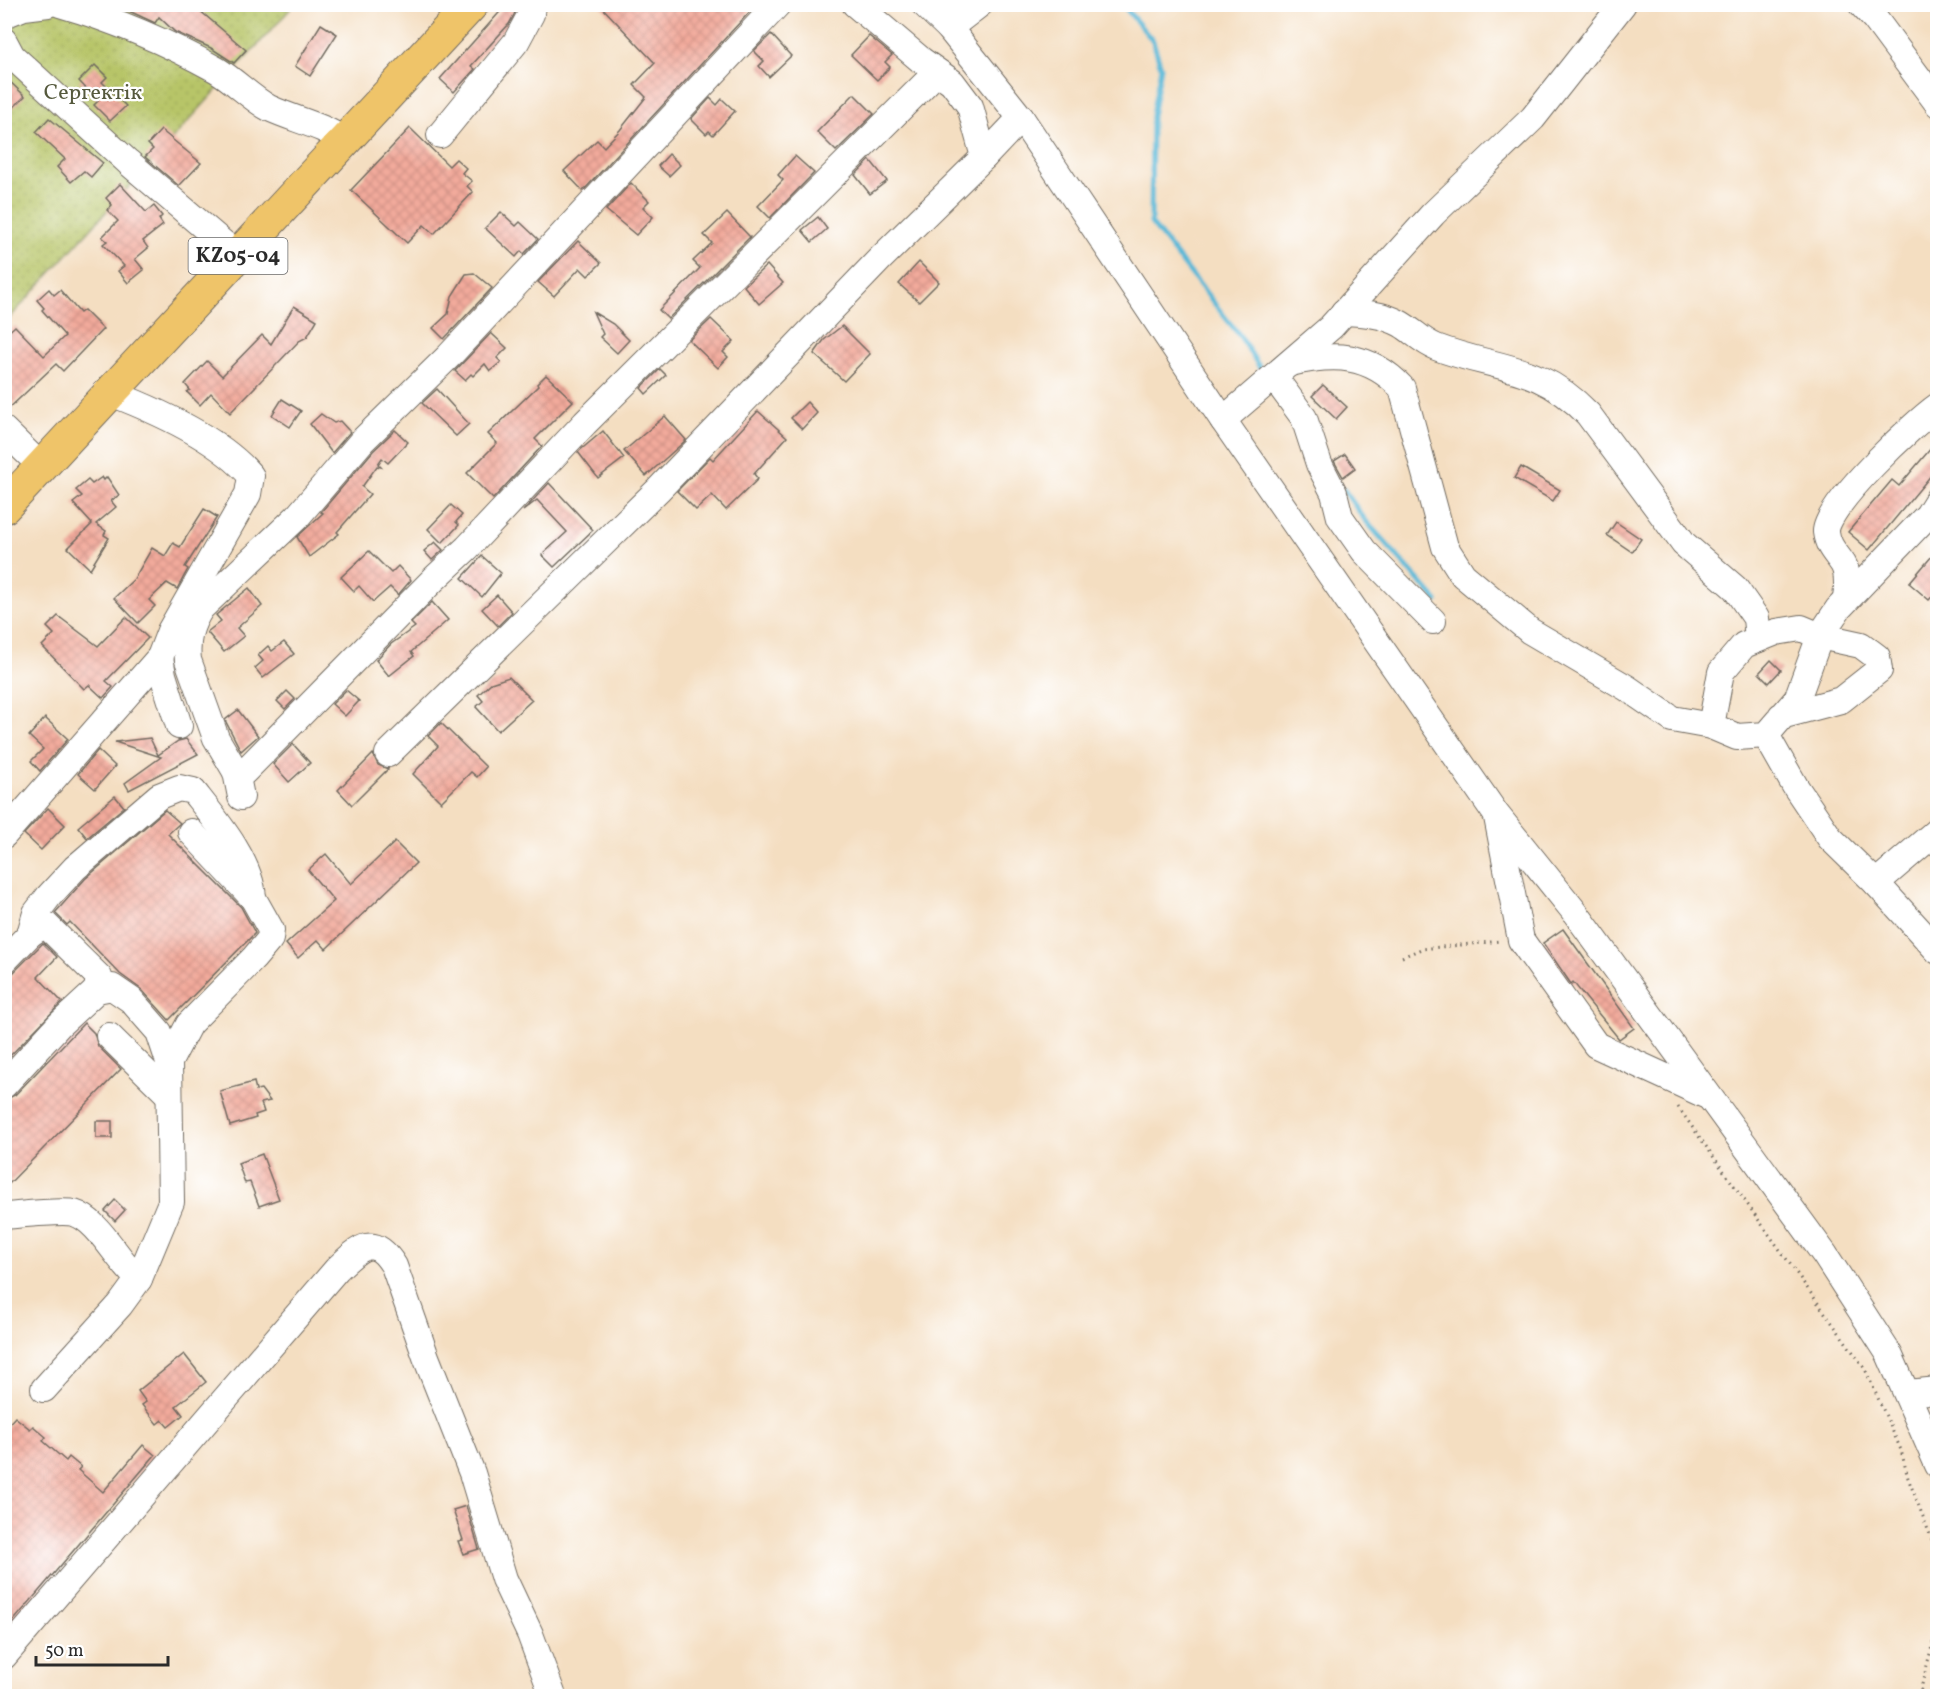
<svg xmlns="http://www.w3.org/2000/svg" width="1942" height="1701" font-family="Vollkorn,serif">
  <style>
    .garden { fill: url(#garden-dots); stroke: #71784a; stroke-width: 1.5 }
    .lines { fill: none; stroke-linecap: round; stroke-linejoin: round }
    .stream { stroke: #59b8d7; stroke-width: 5 }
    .building { fill: url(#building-cross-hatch) }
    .minor-casing { stroke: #716a60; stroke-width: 28 }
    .major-casing { stroke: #716a60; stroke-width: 35 }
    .path { stroke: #716a60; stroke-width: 3; stroke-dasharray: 1.5 4.5; stroke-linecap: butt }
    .minor { stroke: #fff; stroke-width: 26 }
    .major { stroke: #efc469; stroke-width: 33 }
    .labels { text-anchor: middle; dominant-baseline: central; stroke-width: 4.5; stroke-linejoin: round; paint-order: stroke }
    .shield { fill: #fff; stroke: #6b6b6b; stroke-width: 1.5 }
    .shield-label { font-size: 21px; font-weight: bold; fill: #2b2b2b }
    .park-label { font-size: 22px; fill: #55593d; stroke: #fff }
  </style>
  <defs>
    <pattern id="garden-dots" width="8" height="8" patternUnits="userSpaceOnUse" patternTransform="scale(1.5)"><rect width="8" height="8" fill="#b7c568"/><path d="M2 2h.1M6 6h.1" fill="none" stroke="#9ea95a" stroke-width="1.8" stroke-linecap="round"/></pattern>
    <pattern id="building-cross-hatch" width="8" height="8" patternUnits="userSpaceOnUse" patternTransform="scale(1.5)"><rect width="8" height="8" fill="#f2aa9b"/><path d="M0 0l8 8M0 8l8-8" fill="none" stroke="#d09286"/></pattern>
  </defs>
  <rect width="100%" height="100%" fill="#fff"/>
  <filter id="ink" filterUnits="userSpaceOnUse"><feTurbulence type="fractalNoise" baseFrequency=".0167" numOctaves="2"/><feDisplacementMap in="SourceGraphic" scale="12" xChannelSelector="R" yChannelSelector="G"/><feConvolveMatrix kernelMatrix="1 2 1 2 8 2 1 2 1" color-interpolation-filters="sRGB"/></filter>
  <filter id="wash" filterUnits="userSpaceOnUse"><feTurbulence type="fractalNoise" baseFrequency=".008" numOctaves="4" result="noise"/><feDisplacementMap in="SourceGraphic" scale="24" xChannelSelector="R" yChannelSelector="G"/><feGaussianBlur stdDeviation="1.35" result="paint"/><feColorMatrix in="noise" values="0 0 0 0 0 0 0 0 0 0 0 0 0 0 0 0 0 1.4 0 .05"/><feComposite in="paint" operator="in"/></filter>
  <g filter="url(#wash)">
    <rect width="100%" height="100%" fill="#f4dec1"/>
    <path class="garden" d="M5 5H294L5 323Z"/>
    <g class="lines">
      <g class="stream">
        <path d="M1122 4 1153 41 1161 67 1152 116 1151 223 1240 336 1260 368"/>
        <path d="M1344 490 1365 520 1437 601"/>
      </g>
    </g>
    <g id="blocks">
      <g class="building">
        <path d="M114 4H192L246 50 234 63 211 48 175 32 159 17 155 23Z"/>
        <path d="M599 4H757L583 191 564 171 597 140 604 147 620 130 646 97 634 85 655 63Z"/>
        <path d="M506 5 515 13 509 24 471 66 475 69 454 92 440 79Z"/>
        <path d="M321 24 337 34 310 76 295 66Z"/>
        <path d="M771 34 791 56 769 77 759 66 764 61 754 51Z"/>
        <path d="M869 36 892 55 885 62 890 67 877 80 851 55Z"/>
        <path d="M95 65 107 77 102 82 126 106 110 121 94 105 98 101 79 81Z"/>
        <path d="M4 76 25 96 4 117Z"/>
        <path d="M854 94 874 114 836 151 817 132Z"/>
        <path d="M710 98 717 105 722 99 735 111 713 135 709 131 706 134 691 119Z"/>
        <path d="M49 118 103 163 91 177 84 171 71 182 57 167 65 159 36 132Z"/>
        <path d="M410 128 449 166 456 159 466 168 462 173 472 181 467 186 473 192 434 234 424 225 407 243 351 190Z"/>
        <path d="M161 130 201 163 179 186 145 157 153 149 148 144Z"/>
        <path d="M669 154 680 165 669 176 658 166Z"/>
        <path d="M795 156 814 173 770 218 758 206 783 180 778 175Z"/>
        <path d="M870 160 887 181 870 194 855 175Z"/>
        <path d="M631 183 649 201 643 207 653 217 636 235 606 210Z"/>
        <path d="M120 184 146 212 154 206 162 216 159 219 163 225 143 241 148 248 135 259 144 270 128 283 118 271 124 266 103 244 107 241 102 237 118 221 107 210 112 205 106 198Z"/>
        <path d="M501 212 516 226 520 222 538 239 524 254 521 251 516 257 485 228Z"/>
        <path d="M727 213 750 237 668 319 659 310 700 268 693 261 712 243 704 235Z"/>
        <path d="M818 217 827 229 812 242 802 230Z"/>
        <path d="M578 241 601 263 588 276 580 268 554 296 538 282Z"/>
        <path d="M919 262 939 282 919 302 899 284Z"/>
        <path d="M767 265 783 283 759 304 744 286Z"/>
        <path d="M474 273 492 288 444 339 433 328 448 314 452 296 466 274Z"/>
        <path d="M49 289 54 295 60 290 80 313 84 310 103 329 63 371 56 364 4 413V336L15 326 44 356 65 336 42 310 44 308 37 300Z"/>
        <path d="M294 306 317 320 307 337 299 341 230 413 211 393 200 405 187 392 190 390 185 384 207 361 222 376 262 335 271 344Z"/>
        <path d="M593 312 613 324 629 340 617 353 600 337 603 334Z"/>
        <path d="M711 319 734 341 723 352 728 357 718 368 689 340Z"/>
        <path d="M842 326 870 354 844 381 814 354 824 340Z"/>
        <path d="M491 333 507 348 497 358 501 362 490 371 485 364 473 376 471 374 465 380 455 371Z"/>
        <path d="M660 369 666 375 646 394 641 388Z"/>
        <path d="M546 375 573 401 535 439 542 446 493 499 467 473 497 443 488 434 538 386 537 384Z"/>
        <path d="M1323 385 1347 407 1336 419 1312 396Z"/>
        <path d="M437 389 469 424 456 436 422 403Z"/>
        <path d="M282 399 301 411 290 427 272 415Z"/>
        <path d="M807 402 817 413 802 429 791 418Z"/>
        <path d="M758 411 787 437 754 474 758 479 726 510 712 495 696 510 677 491 710 457 713 460Z"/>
        <path d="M321 414 334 423 340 421 350 432 332 453 310 424Z"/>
        <path d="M665 416 686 440 646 476 624 451Z"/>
        <path d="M395 430 408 442 388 463 382 458 378 464 381 467 377 466 362 487 370 494 337 532 339 534 309 557 297 537 323 513 321 512 373 451Z"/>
        <path d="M603 431 624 458 598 478 578 452Z"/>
        <path d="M1938 440V467L1869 550 1848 532 1892 480 1899 486Z"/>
        <path d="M1345 454 1355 468 1343 477 1334 461Z"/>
        <path d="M1521 467 1560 490 1553 501 1514 478Z"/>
        <path d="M102 477 104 480 107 477 119 495 111 501 116 507 96 524 106 531 104 535 109 538 90 569 68 548 92 524 73 503 82 496 76 490 88 480 92 484Z"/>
        <path d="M549 483 593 530 554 567 542 555 567 532 537 500 523 511Z"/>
        <path d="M451 505 462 515 456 522 459 525 442 543 428 529Z"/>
        <path d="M204 509 217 517 185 567 188 569 177 589 167 583 149 600 155 606 138 623 114 598 134 579 152 548 165 556 173 543 180 547Z"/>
        <path d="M1616 522 1641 539 1632 552 1607 535Z"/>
        <path d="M435 542 443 550 432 560 424 551Z"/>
        <path d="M1938 549V590L1929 600 1909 583Z"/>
        <path d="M369 551 391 573 398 566 411 580 398 595 390 587 373 602 359 586 354 591 341 577Z"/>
        <path d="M482 556 501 573 482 597 462 578Z"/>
        <path d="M249 588 262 606 237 628 244 636 224 652 207 632 221 621 216 615Z"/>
        <path d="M497 595 512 612 498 626 482 609Z"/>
        <path d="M432 602 448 620 411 652 414 656 389 676 376 660 391 644 415 627 411 623Z"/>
        <path d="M58 616 98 646 126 617 148 638 106 681 113 687 103 698 89 685 84 689 42 646 54 634 47 627Z"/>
        <path d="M284 642 294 654 263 678 255 668 263 661 258 655 268 646 272 651Z"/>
        <path d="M1771 660 1781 670 1769 683 1759 673Z"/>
        <path d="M509 677 532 700 498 731 476 707 483 701 478 695 491 683Z"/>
        <path d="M346 690 359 701 345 716 332 704Z"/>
        <path d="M287 691 295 699 285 709 277 701Z"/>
        <path d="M238 710 258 736 241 751 225 720Z"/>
        <path d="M45 718 68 739 40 771 31 761 43 749 29 736Z"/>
        <path d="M441 723 486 767 477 777 471 772 441 802 413 774 438 746 428 736Z"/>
        <path d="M150 738 158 755 178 741 186 739 198 754 129 790 125 783 161 757 115 742Z"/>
        <path d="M293 744 310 763 289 782 273 764Z"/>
        <path d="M98 750 115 766 95 789 78 774Z"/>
        <path d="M373 754 378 765 388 769 352 805 338 790Z"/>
        <path d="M115 796 124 807 87 838 78 827Z"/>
        <path d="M48 808 65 825 41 850 24 834Z"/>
        <path d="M165 810 180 823 168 834 241 907 255 933 169 1020 142 990 120 974 70 922 67 925 55 913 85 879Z"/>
        <path d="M395 842 416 863 326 949 318 940 298 958 286 944 334 901 308 870 326 854 351 884Z"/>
        <path d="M1563 929 1634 1028 1619 1039 1573 982 1571 984 1543 943Z"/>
        <path d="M43 943 57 957 38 977 62 1002 4 1062V982Z"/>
        <path d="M84 1023 94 1033 98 1046 121 1069 4 1189V1100L15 1095Z"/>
        <path d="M254 1082 256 1090 261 1089 270 1101 261 1103 264 1112 255 1115 256 1118 230 1126 220 1091Z"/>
        <rect x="96" y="1121" width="16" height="17"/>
        <path d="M262 1154 279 1199 259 1206 250 1182 245 1183 238 1163Z"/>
        <path d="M115 1200 125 1210 115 1221 105 1211Z"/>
        <path d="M184 1354 206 1382 176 1406 183 1415 168 1427 162 1420 157 1424 142 1405 146 1402 138 1391Z"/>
        <path d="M15 1417 30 1429 33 1426 46 1437 43 1441 66 1461 69 1457 81 1467 78 1470 103 1492 143 1445 155 1455 4 1632V1429Z"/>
        <path d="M466 1506 479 1549 463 1554 458 1541 463 1540 453 1510Z"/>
      </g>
    </g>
  </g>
  <g filter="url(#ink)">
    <use href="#blocks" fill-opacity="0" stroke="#716a60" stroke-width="1.5"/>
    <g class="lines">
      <defs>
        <g id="minor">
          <path d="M60 4C115 20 167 42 217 70 235 81 251 98 269 108 295 120 322 125 345 141"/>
          <path d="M924 4 949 28 1021 118 1223 420 1496 814 1574 911 1825 1255 1889 1354 1938 1465"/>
          <path d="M1861 4 1875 19 1938 104"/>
          <path d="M4 15 24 7 48 4"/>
          <path d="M949 28 980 4"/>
          <path d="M4 41 12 56 128 162 238 256"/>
          <path d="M440 135 516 42 531 14 532 4"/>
          <path d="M984 157 1021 118"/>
          <path d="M1344 312C1364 313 1383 314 1401 324 1413 331 1423 342 1436 347 1496 370 1539 363 1588 414L1684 544 1735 588 1756 618 1758 639"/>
          <path d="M1290 363C1334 353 1369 353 1402 388L1445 547 1463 575 1530 631 1627 688 1672 719 1711 726"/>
          <path d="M1274 377 1304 418 1319 464 1334 493 1340 517 1364 551 1433 621"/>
          <path d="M1223 420 1331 327 1433 214 1533 118 1623 4"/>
          <path d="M4 430 42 467"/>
          <path d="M1846 600C1847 589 1849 574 1843 564 1835 552 1828 547 1826 532 1824 507 1915 422 1938 406"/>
          <path d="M160 657 163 675 179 726"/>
          <path d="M1781 716 1841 700 1879 670 1877 657 1861 645 1820 636 1801 628 1776 632 1744 645 1721 672 1711 726 1737 737 1766 735 1797 699 1820 636 1838 609 1928 515 1938 499"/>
          <path d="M1766 735 1795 786 1830 838 1876 883 1938 951"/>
          <path d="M388 754 658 490 880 259 984 157 970 106 952 82 921 60 855 4"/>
          <path d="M236 772H244L434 579 467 548 585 423 937 72"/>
          <path d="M241 797 236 772 216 738 188 660C186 640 190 625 201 608L297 517 362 441 449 356 778 4"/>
          <path d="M1497 817 1521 940 1596 1045 1705 1095"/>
          <path d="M4 835 160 657 170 631 248 494 251 476C220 439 155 410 111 393"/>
          <path d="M1876 883 1938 830"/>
          <path d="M30 934 36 913 49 896 75 868 159 796 179 788 193 791C215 819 251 861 253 898"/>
          <path d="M4 961 30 934 45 924 99 977 97 990"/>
          <path d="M109 1036 169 1095"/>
          <path d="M169 1062 189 1024 254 958 270 939 271 930 253 898 191 832"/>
          <path d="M4 1085 59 1025 97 990 112 987 131 1000 159 1032 169 1062 171 1202 139 1279C118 1262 99 1220 74 1213 62 1210 19 1215 4 1216"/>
          <path d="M44 1389 120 1305 139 1279"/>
          <path d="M1908 1393 1938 1390"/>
          <path d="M4 1656 337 1269C360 1247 374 1233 394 1266L426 1357 472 1473 504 1579 530 1634 553 1696"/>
        </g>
        <path id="major" d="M4 507 472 4"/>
      </defs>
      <use href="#minor" class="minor-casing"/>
      <use href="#major" class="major-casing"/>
      <g class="path">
        <path d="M1402 957 1421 949 1501 941"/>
        <path d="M1678 1107 1865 1369 1901 1450 1908 1478 1932 1540 1938 1567"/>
        <path d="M1919 1696 1938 1623"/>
      </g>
      <use href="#minor" class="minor"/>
      <use href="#major" class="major"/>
    </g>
  </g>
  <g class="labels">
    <rect class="shield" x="188.5" y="238" width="99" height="36" rx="4.5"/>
    <g class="shield-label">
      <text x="238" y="256">KZ05-04</text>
    </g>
    <g class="park-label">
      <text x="93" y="93">Сергектік</text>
    </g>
  </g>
  <rect width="1942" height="1701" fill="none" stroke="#fff" stroke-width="24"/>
  <path d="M36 1656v9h132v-9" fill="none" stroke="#2b2b2b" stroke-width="3"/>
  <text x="45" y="1656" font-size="18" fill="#2b2b2b" stroke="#ffffff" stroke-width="4.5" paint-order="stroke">50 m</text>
</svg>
